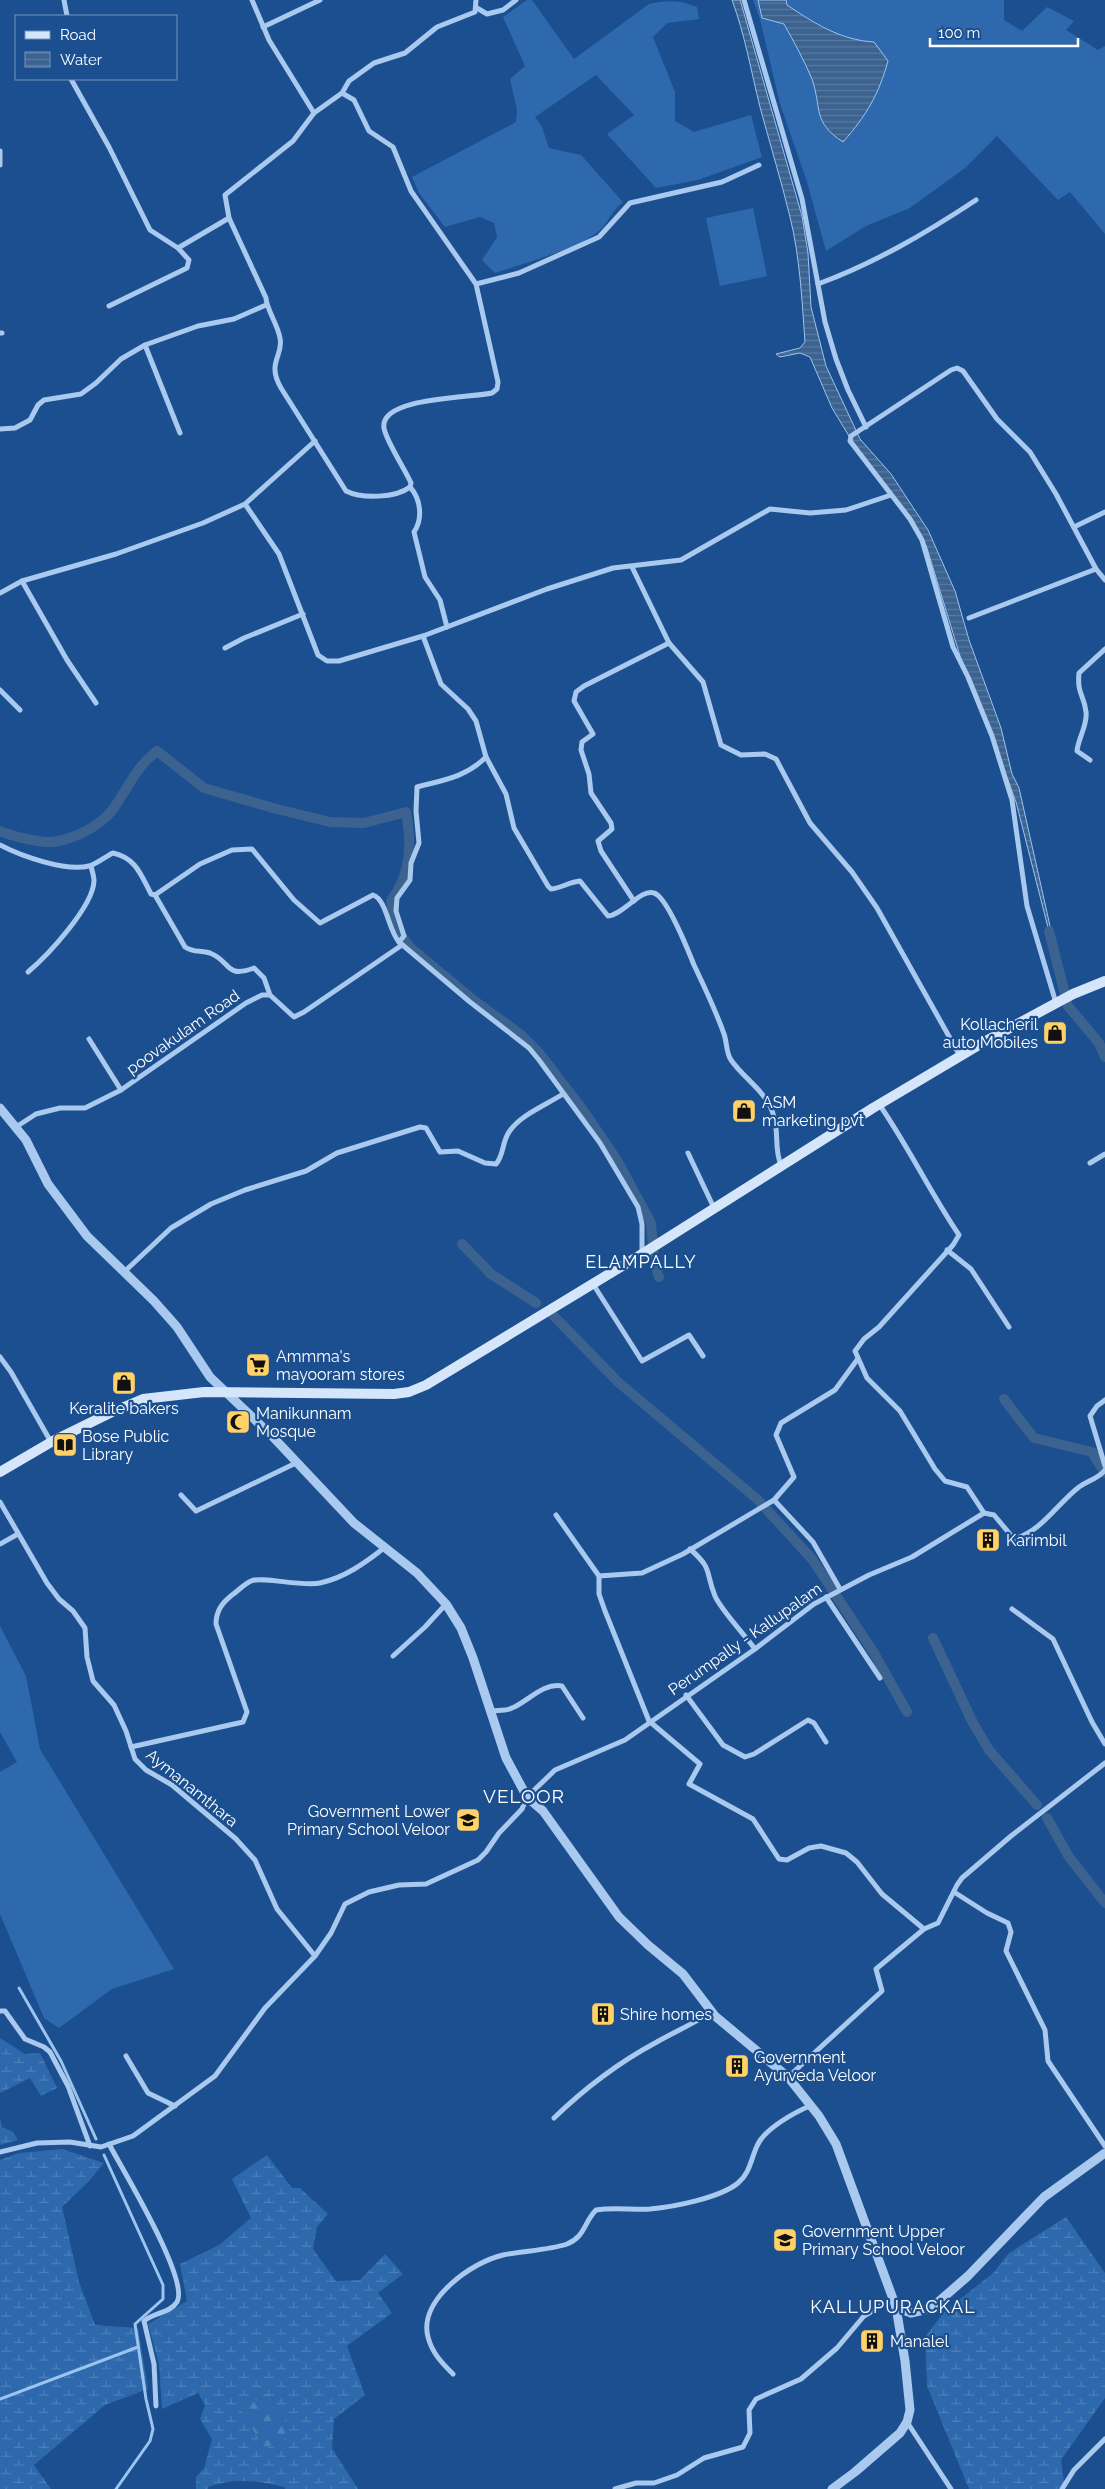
<svg xmlns="http://www.w3.org/2000/svg" width="1105" height="2489" font-family="Raleway,sans-serif">
  <style>
    .grass { fill: #2e69ad }
    .forest { fill: url(#forest-firs) }
    .wetland { fill: url(#wetland-marsh); fill-rule: evenodd }
    .water { fill: url(#water-rules); stroke: #9cc4f0 }
    .lines { fill: none; stroke-linecap: round; stroke-linejoin: round }
    .stream { stroke: #9cc4f0; stroke-width: 3 }
    .canal { stroke: #3c6290; stroke-width: 10 }
    .minor { stroke: #a9c9ee; stroke-width: 5 }
    .tertiary { stroke: #a9c9ee; stroke-width: 9 }
    .secondary { stroke: #d6e6fa; stroke-width: 10 }
    .labels { text-anchor: middle; dominant-baseline: central; stroke-width: 4.5; stroke-linejoin: round; paint-order: stroke }
    .poi-label { font-size: 16px; fill: #fff; stroke: #1b4f8f; text-anchor: start }
    .street-label { font-size: 16px; fill: #fff; stroke: #1b4f8f }
    .neighbourhood-label { font-size: 18px; letter-spacing: 1px; fill: #fff; stroke: #1b4f8f }
    .quarter-label { font-size: 19px; letter-spacing: 1px; fill: #fff; stroke: #1b4f8f }
  </style>
  <defs>
    <pattern id="forest-firs" width="22" height="20" patternUnits="userSpaceOnUse" patternTransform="scale(1.25)"><rect width="22" height="20" fill="#2e69ad"/><path d="M5 1l3.5 6h-7zM16 11l3.5 6h-7z" fill="#4d80b9"/></pattern>
    <pattern id="wetland-marsh" width="20" height="14" patternUnits="userSpaceOnUse" patternTransform="scale(1.25)"><rect width="20" height="14" fill="#2e69ad"/><path d="M1 5h8M5 5V1M11 12h8M15 12V8" fill="none" stroke="#4d80b9"/></pattern>
    <pattern id="water-rules" width="6" height="5" patternUnits="userSpaceOnUse" patternTransform="scale(1.25)"><rect width="6" height="5" fill="#3c6290"/><path d="M0 2.5h6" fill="none" stroke="#597aa1"/></pattern>
  </defs>
  <rect width="100%" height="100%" fill="#1b4f8f"/>
  <g class="grass">
    <path d="M527 0H532L574 59 649 4C667 0 680 0 697 7L699 19 667 23 653 37 675 92V121L694 132 751 115 762 157 698 180 656 188 607 134 634 115 596 75 535 117 542 127 549 148 581 155 623 202C611 212 609 221 601 229 583 248 521 264 495 273L482 260 497 237 494 223 480 217 445 227 419 193 412 177 516 122 517 110 510 79 525 66 503 17Z"/>
    <path d="M753 0H1004V20L1022 31 1047 7 1074 21 1066 30 1098 50 1105 46V234L1070 192 1058 200 997 136 965 168 910 208 866 226 826 251 807 182 780 104 760 19Z"/>
    <path d="M753 208 767 276 720 286 706 218Z"/>
    <path d="M0 1626 26 1676 40 1749 174 1969 112 1989 59 2028 44 2018 0 1914V1772L17 1762 0 1732Z"/>
  </g>
  <path class="forest" d="M269 2392 291 2435 265 2449 240 2410Z"/>
  <g class="wetland">
    <path d="M0 2038 25 2054 40 2053 57 2088 41 2096 30 2078 0 2093Z"/>
    <path d="M0 2118 2 2127 13 2132 18 2140 0 2145Z"/>
    <path d="M62 2149 104 2163 89 2181 62 2207 79 2282 95 2325 138 2328 148 2389 105 2405 34 2465 51 2489H0V2160L19 2153Z"/>
    <path d="M267 2155 292 2188H300L328 2214 317 2227 313 2249 336 2281 360 2280 385 2254 403 2274 378 2293 392 2313 347 2346 365 2395 334 2419 332 2448 358 2489H285V2487C255 2481 237 2477 208 2487V2489H196V2477L204 2468 212 2439 200 2419 205 2405 198 2393 162 2409 159 2364 148 2324 187 2301 180 2264 219 2245 251 2218 232 2179ZM269 2392 291 2435 265 2449 241 2410Z"/>
    <path d="M1066 2217 1105 2273V2398L1061 2460 1065 2489H969L927 2386 925 2337 944 2312 993 2273 1009 2253Z"/>
  </g>
  <g class="water">
    <path d="M732 0H740L741 3 802 216 808 253 811 307 826 366 860 439 891 474 928 530 955 591 969 640 1001 728 1012 774 1019 788 1068 1006 1016 802 986 720 960 656 926 545 849 436 832 408 810 357 800 353 780 357 776 354 800 348 805 342C802 301 800 257 790 217 781 180 770 144 760 107 751 71 745 35 732 0Z"/>
    <path d="M758 0H786L787 5C814 23 840 40 874 42L888 61C879 94 866 116 843 142 812 122 822 108 812 79 804 60 794 42 784 24L762 18Z"/>
  </g>
  <g class="lines">
    <g class="stream">
      <path d="M19 1988 61 2061 96 2139"/>
      <path d="M104 2155 163 2285V2299L135 2324 146 2399 153 2429 150 2441 116 2489"/>
      <path d="M0 2399 138 2347"/>
    </g>
    <g class="canal">
      <path d="M0 831C12 836 40 843 53 842 74 839 101 826 113 809 129 787 135 768 157 751L204 788 273 808 330 822 364 823 406 812C412 845 411 873 391 901L395 927 411 948 476 1002 520 1034 540 1054 583 1110 617 1160 651 1223 654 1260 659 1277"/>
      <path d="M1049 931 1068 1006 1099 1043 1105 1057"/>
      <path d="M462 1244 491 1274 536 1303"/>
      <path d="M551 1313 618 1382 757 1499 812 1559 874 1653 907 1712"/>
      <path d="M1004 1399 1034 1438 1092 1452 1105 1473"/>
      <path d="M933 1638 973 1723 989 1750 1037 1805"/>
      <path d="M1047 1818 1069 1857 1105 1903"/>
    </g>
    <g class="minor">
      <path d="M64 0 67 16"/>
      <path d="M252 0 269 40 314 113"/>
      <path d="M744 0 802 199 825 322 836 359 848 390 866 427"/>
      <path d="M477 8 487 14 503 10 516 0"/>
      <path d="M263 27 320 0"/>
      <path d="M71 79 109 147 150 230 178 248 229 218"/>
      <path d="M342 93 354 100 369 131 393 147 411 191 476 284 498 382 497 389 492 393C471 398 379 397 384 428 386 441 405 469 411 483L410 487C396 498 362 499 346 491L281 388C266 362 284 356 280 338 278 325 266 308 266 298L229 218 225 195 293 141 314 113 342 93 349 81 374 63 405 53 437 27 475 12 476 0"/>
      <path d="M0 151V165"/>
      <path d="M476 284 519 273 599 237 630 203 722 182 759 165"/>
      <path d="M818 284C875 263 926 233 976 200"/>
      <path d="M109 306 187 268 189 260 178 248"/>
      <path d="M0 333H2"/>
      <path d="M145 345 180 433"/>
      <path d="M0 429 15 428 30 420 38 405 44 400 81 394 96 383 121 359 145 345 198 326 234 319 266 305"/>
      <path d="M410 487C421 499 423 519 414 532L425 577 440 600 447 627"/>
      <path d="M245 504 279 554 318 655 327 661H339L423 636 547 589 613 568 681 560 770 509 810 513 846 510 891 495"/>
      <path d="M1074 527 1105 512"/>
      <path d="M632 567 669 643 703 682 721 745 741 755 765 754 776 759 810 823 852 872 877 908 960 1056"/>
      <path d="M22 581 67 660 96 703"/>
      <path d="M0 593 22 581 116 554 203 523 245 504 315 441"/>
      <path d="M969 618 1096 569"/>
      <path d="M423 636 441 684 468 709 476 721 486 757 506 794 514 828 548 886 551 889C562 888 569 882 580 881L608 916C623 915 641 888 654 893 667 897 688 950 694 965 705 988 716 1011 724 1034 727 1042 726 1053 731 1060 744 1079 768 1092 774 1117 779 1133 774 1149 781 1165"/>
      <path d="M225 648 244 638 303 614"/>
      <path d="M0 690 20 710"/>
      <path d="M1090 760 1077 751C1078 739 1088 724 1086 712 1084 694 1077 695 1079 673L1105 649"/>
      <path d="M0 845C21 856 66 872 89 866 97 864 106 856 113 853 136 858 141 875 151 894L155 895 200 864 232 850 252 849 294 900 320 923 373 895C387 900 388 930 399 942L470 1002 529 1048 539 1060 600 1143 638 1207 642 1224V1254"/>
      <path d="M155 895 185 947C194 953 200 950 210 953 231 961 225 979 254 968L264 978 270 995"/>
      <path d="M634 901 601 851 598 841 612 829 611 823 591 793 589 774 581 750 582 742 593 734 574 701 576 692 584 686 669 643"/>
      <path d="M399 942 404 936 396 911 397 898 410 880 411 863 419 843 416 811 417 787C444 780 466 777 486 757"/>
      <path d="M28 972C47 956 93 907 94 881 94 876 92 871 91 866"/>
      <path d="M1056 1003 1027 906 1012 800 992 736 968 677 953 647 922 540 910 519 850 441 851 436 951 370 957 368 963 371 997 419 1030 452 1056 494 1096 569 1105 580"/>
      <path d="M89 1039 121 1090"/>
      <path d="M879 1104C908 1146 930 1192 959 1235L953 1245 879 1327 864 1339 855 1351 867 1378 900 1411 935 1469 945 1481 967 1487 984 1513"/>
      <path d="M16 1127 36 1114 60 1108H85L121 1090 246 1003 262 995H270L294 1017 304 1012 402 945"/>
      <path d="M688 1153 714 1208"/>
      <path d="M1090 1163 1105 1154"/>
      <path d="M947 1250 971 1269 1009 1327"/>
      <path d="M124 1272 171 1228 211 1204 245 1190 306 1171 337 1153 420 1127 426 1128 440 1152 458 1151 485 1163 496 1164C504 1155 502 1142 509 1132 520 1115 546 1105 563 1094"/>
      <path d="M593 1284 642 1361 689 1335 703 1356"/>
      <path d="M0 1357 11 1372 51 1442"/>
      <path d="M1105 1400 1097 1406 1090 1416 1105 1466"/>
      <path d="M181 1495 196 1511 296 1463"/>
      <path d="M774 1500 813 1542 840 1589"/>
      <path d="M0 1502 47 1583 59 1599 73 1611 85 1628 87 1657 93 1681 114 1705 126 1731 135 1759 146 1770 172 1785 236 1839 255 1860 277 1909 315 1956"/>
      <path d="M984 1513 994 1515 1014 1539C1041 1532 1058 1503 1079 1487 1089 1480 1098 1479 1105 1470"/>
      <path d="M556 1515 599 1576V1594L605 1611 649 1721 700 1764 689 1784 753 1819 779 1859 787 1860 809 1848 821 1846 846 1853 857 1862 882 1894 924 1929"/>
      <path d="M0 1544 18 1534"/>
      <path d="M690 1549C713 1569 705 1571 715 1596 721 1610 745 1635 755 1649"/>
      <path d="M599 1576 642 1573 683 1554 774 1500 794 1477 776 1435 781 1423 835 1390 857 1360"/>
      <path d="M826 1597 880 1678"/>
      <path d="M1012 1609 1053 1639 1092 1722 1105 1744"/>
      <path d="M393 1656 425 1627 446 1604"/>
      <path d="M686 1695 723 1745 745 1757 754 1754 808 1720 814 1723 826 1742"/>
      <path d="M492 1711C498 1710 506 1711 512 1708 527 1702 544 1682 562 1686L583 1718"/>
      <path d="M131 1747 243 1722 247 1712 216 1624C216 1611 222 1603 232 1595 238 1591 244 1584 251 1581 261 1576 302 1587 320 1583 344 1578 365 1563 384 1548"/>
      <path d="M954 1892 987 1913 1008 1923 1011 1932 1006 1951 1045 2030 1048 2061 1105 2146"/>
      <path d="M0 2011H5L25 2039 44 2047 50 2052 68 2086 90 2146"/>
      <path d="M126 2056 148 2093 175 2106"/>
      <path d="M788 2077 882 1991 876 1969 924 1929 938 1923 957 1885 962 1878 1011 1836 1105 1763"/>
      <path d="M554 2118C584 2089 618 2063 655 2043 674 2032 693 2024 712 2012"/>
      <path d="M109 2144C122 2169 190 2280 177 2302 170 2313 153 2313 144 2321L154 2364 156 2406"/>
      <path d="M0 2152 37 2143 70 2142 101 2147 133 2136 215 2076 265 2008 315 1956 331 1933 345 1904 369 1892 399 1885 426 1884 478 1860 486 1852 499 1833 522 1809 527 1797 555 1770 625 1740 755 1649 814 1604 869 1575 912 1557 984 1513"/>
      <path d="M453 2374C442 2363 432 2353 428 2337 418 2300 472 2262 503 2255 522 2251 550 2250 567 2244 585 2237 584 2222 596 2210 614 2207 632 2210 650 2209 673 2207 720 2198 738 2183 750 2173 751 2159 757 2146 764 2129 795 2112 812 2105"/>
      <path d="M907 2422 951 2489"/>
      <path d="M615 2489 636 2483H654L677 2475 704 2458 743 2447 750 2433 749 2410 756 2399 801 2379 837 2348 864 2316 892 2299"/>
      <path d="M1062 2489 1074 2470 1105 2439"/>
    </g>
    <g class="tertiary">
      <path d="M0 1108 26 1140 48 1184 87 1236 154 1301 177 1327 210 1377 272 1436 354 1523 417 1573 446 1604 461 1628 473 1658 506 1758 527 1797 543 1811 619 1917 648 1945 683 1974 715 2016 788 2077 819 2116 836 2144 896 2307 905 2361 910 2410 907 2422 900 2433 855 2472 832 2489"/>
      <path d="M896 2307 911 2313 924 2310 937 2303 968 2276 1044 2197 1105 2153"/>
    </g>
    <path class="secondary" d="M0 1472 53 1441 112 1412 143 1399 204 1392 394 1394 409 1392 426 1385 642 1254 873 1108 984 1042 1073 994 1105 981"/>
  </g>
  <defs>
    <symbol id="shop-square" viewBox="-11 -11 22 22"><rect x="-9" y="-9" width="18" height="18" rx="4" fill="#ffd166" stroke="#1b4f8f"/><path d="M-5-2.5h2.3a2.7 3.5 0 0 1 5.4 0H5L5.5 6h-11ZM-1.5-2.5h3a1.5 2.3 0 0 0-3 0Z" fill="#111"/></symbol>
    <symbol id="supermarket-square" viewBox="-11 -11 22 22"><rect x="-9" y="-9" width="18" height="18" rx="4" fill="#ffd166" stroke="#1b4f8f"/><path d="M-6-5.5h2.5l.6 2H6L4.5 2H-2.5L-4.4-4H-6ZM-1.5 3.2a1.3 1.3 0 1 0 .1 0ZM3 3.2a1.3 1.3 0 1 0 .1 0Z" fill="#111"/></symbol>
    <symbol id="mosque-square" viewBox="-11 -11 22 22"><rect x="-9" y="-9" width="18" height="18" rx="4" fill="#ffd166" stroke="#1b4f8f"/><path d="M3.5-4.9A6 6 0 1 0 3.5 4.9A5 5 0 1 1 3.5-4.9Z" fill="#111"/></symbol>
    <symbol id="library-square" viewBox="-11 -11 22 22"><rect x="-9" y="-9" width="18" height="18" rx="4" fill="#ffd166" stroke="#1b4f8f"/><path d="M-6-4Q-3-5.5-.7-3.5V5Q-3 3-6 4ZM6-4Q3-5.5 .7-3.5V5Q3 3 6 4Z" fill="#111"/></symbol>
    <symbol id="building-square" viewBox="-11 -11 22 22"><rect x="-9" y="-9" width="18" height="18" rx="4" fill="#ffd166" stroke="#1b4f8f"/><path d="M-4-6H4V6H1V3H-1V6H-4ZM-2.5-4.3h1.7v1.8h-1.7ZM.8-4.3h1.7v1.8H.8ZM-2.5-1h1.7V.8h-1.7ZM.8-1h1.7V.8H.8Z" fill="#111"/></symbol>
    <symbol id="school-square" viewBox="-11 -11 22 22"><rect x="-9" y="-9" width="18" height="18" rx="4" fill="#ffd166" stroke="#1b4f8f"/><path d="M0-5L7-2L0 1L-7-2ZM-4 1L0 2.5L4 1V4Q0 6-4 4Z" fill="#111"/></symbol>
  </defs>
  <g fill-rule="evenodd">
    <use href="#shop-square" x="1041" y="1019" width="28" height="28"/>
    <use href="#shop-square" x="730" y="1097" width="28" height="28"/>
    <use href="#supermarket-square" x="244" y="1351" width="28" height="28"/>
    <use href="#shop-square" x="110" y="1369" width="28" height="28"/>
    <use href="#mosque-square" x="224" y="1408" width="28" height="28"/>
    <use href="#library-square" x="51" y="1431" width="28" height="28"/>
    <use href="#building-square" x="974" y="1526" width="28" height="28"/>
    <use href="#school-square" x="454" y="1806" width="28" height="28"/>
    <use href="#building-square" x="589" y="2000" width="28" height="28"/>
    <use href="#building-square" x="723" y="2052" width="28" height="28"/>
    <use href="#school-square" x="771" y="2226" width="28" height="28"/>
    <use href="#building-square" x="858" y="2327" width="28" height="28"/>
  </g>
  <g class="labels">
    <g class="poi-label">
      <text x="1038" y="1024" text-anchor="end">Kollacheril<tspan x="1038" dy="18">auto Mobiles</tspan></text>
      <text x="762" y="1102">ASM<tspan x="762" dy="18">marketing pvt</tspan></text>
      <text x="276" y="1356">Ammma's<tspan x="276" dy="18">mayooram stores</tspan></text>
      <text x="124" y="1408" text-anchor="middle">Keralite bakers</text>
      <text x="256" y="1413">Manikunnam<tspan x="256" dy="18">Mosque</tspan></text>
      <text x="82" y="1436">Bose Public<tspan x="82" dy="18">Library</tspan></text>
      <text x="1006" y="1540">Karimbil</text>
      <text x="450" y="1811" text-anchor="end">Government Lower<tspan x="450" dy="18">Primary School Veloor</tspan></text>
      <text x="620" y="2014">Shire homes</text>
      <text x="754" y="2057">Government<tspan x="754" dy="18">Ayurveda Veloor</tspan></text>
      <text x="802" y="2231">Government Upper<tspan x="802" dy="18">Primary School Veloor</tspan></text>
      <text x="890" y="2341">Manalel</text>
    </g>
    <g class="street-label">
      <text transform="translate(183 1032) rotate(-35)">poovakulam Road</text>
      <text transform="translate(745 1639) rotate(-35)">Perumpally - Kallupalam</text>
      <text transform="translate(192 1788) rotate(39)">Aymanamthara</text>
    </g>
    <g class="neighbourhood-label">
      <text x="641" y="1261">ELAMPALLY</text>
      <text x="893" y="2306">KALLUPURACKAL</text>
    </g>
    <g class="quarter-label">
      <text x="524" y="1796">VELOOR</text>
    </g>
  </g>
  <rect x="15" y="15" width="162" height="65" fill="#1b4f8f" stroke="#7695bc"/>
  <rect x="25" y="31" width="25" height="8" fill="#d6e6fa" stroke="#7695bc"/>
  <text x="60" y="40" font-size="15" fill="#ffffff">Road</text>
  <rect x="25" y="52" width="25" height="15" fill="url(#water-rules)" stroke="#7695bc"/>
  <text x="60" y="65" font-size="15" fill="#ffffff">Water</text>
  <path d="M930 38v8h148v-8" fill="none" stroke="#ffffff" stroke-width="2.5"/>
  <text x="938" y="38" font-size="15" fill="#ffffff" stroke="#1b4f8f" stroke-width="4" paint-order="stroke">100 m</text>
</svg>
